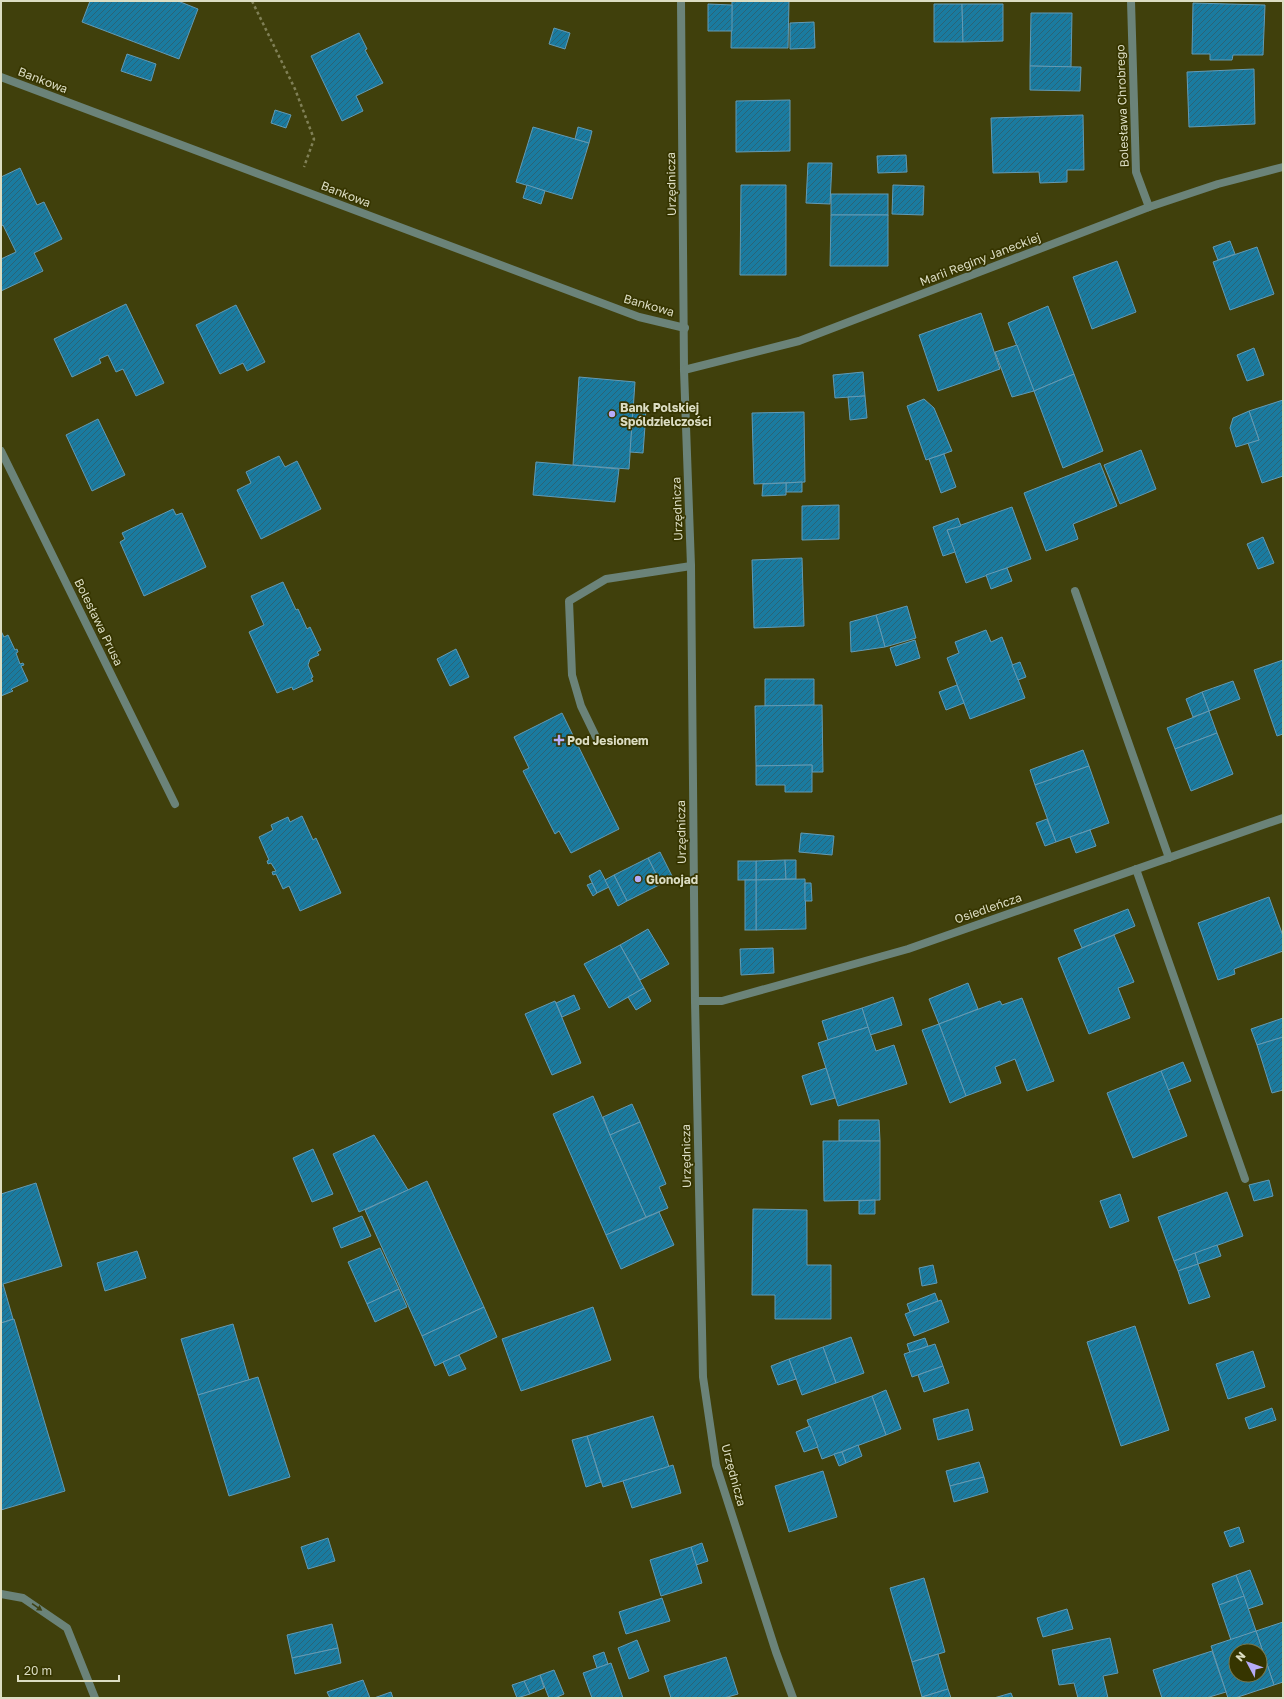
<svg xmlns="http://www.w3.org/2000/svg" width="1284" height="1699" font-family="'Golos Text',sans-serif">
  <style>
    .building { fill: url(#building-hatch); stroke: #639ab4; fill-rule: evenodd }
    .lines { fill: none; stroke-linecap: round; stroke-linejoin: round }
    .path { stroke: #808057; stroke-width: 2.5; stroke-dasharray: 3 3; stroke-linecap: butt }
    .lane { stroke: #6b8379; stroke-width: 8 }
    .street { stroke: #6b8379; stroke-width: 8 }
    .oneway { fill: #3e4112 }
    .poi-dot { fill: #b6acf8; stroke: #363500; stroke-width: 1.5 }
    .labels { text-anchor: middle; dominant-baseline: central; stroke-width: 3.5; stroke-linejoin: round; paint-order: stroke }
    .street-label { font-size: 12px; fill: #dcddc3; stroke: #363500 }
    .poi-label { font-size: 12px; font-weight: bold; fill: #dcddc3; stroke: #363500; text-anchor: start }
  </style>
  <defs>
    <pattern id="building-hatch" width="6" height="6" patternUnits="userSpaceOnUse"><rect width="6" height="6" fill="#1a7ba0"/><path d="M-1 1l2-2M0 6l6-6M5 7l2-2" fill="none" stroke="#2a6477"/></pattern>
  </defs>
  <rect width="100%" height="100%" fill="#40400c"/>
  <g class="building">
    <path d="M90 1H178L198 9 179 59 82 22Z"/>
    <path d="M732 1H789L788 48H731Z"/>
    <path d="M1193 3 1265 5 1263 55H1233L1232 60H1210V54H1192Z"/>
    <path d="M708 4 732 5V31H708Z"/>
    <path d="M934 4H962L963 42H934Z"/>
    <path d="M962 4H1003V41L963 42Z"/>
    <path d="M1031 13H1072L1071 67 1030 66Z"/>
    <path d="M814 22 815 48 790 49V23Z"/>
    <path d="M554 28 570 33 565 49 549 44Z"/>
    <path d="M359 33 367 49 365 50 383 83 356 96 363 111 342 121 311 56Z"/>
    <path d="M127 54 156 64 151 81 121 71Z"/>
    <path d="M1030 66 1081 67 1080 91 1030 90Z"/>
    <path d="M1254 69 1255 124 1189 127 1187 72Z"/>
    <path d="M790 100V151L736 152V101Z"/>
    <path d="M275 110 291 115 286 128 271 123Z"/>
    <path d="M1083 115 1084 170H1067V182L1040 183 1039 172 993 173 991 118Z"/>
    <path d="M533 127 589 143 572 199 516 182Z"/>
    <path d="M578 127 592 131 589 143 575 139Z"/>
    <path d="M906 155 907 172 878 173 877 156Z"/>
    <path d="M808 163H832L830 204 806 203Z"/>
    <path d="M20 168 37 205 44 202 62 239 34 253 43 271 1 291V259L16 252 3 225 1 226V177Z"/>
    <path d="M527 185 545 191 541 204 523 198Z"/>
    <path d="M741 185H786V275H740Z"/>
    <path d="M893 185 924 186 923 215 892 214Z"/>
    <rect x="831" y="194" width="57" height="21"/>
    <path d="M831 215H888V266H830Z"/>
    <path d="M1230 241 1235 254 1218 260 1213 247Z"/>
    <path d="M1257 247 1274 294 1230 310 1213 262Z"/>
    <path d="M1117 261 1136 312 1092 329 1073 277Z"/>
    <path d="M126 304 164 383 136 396 123 369 116 372 108 355 99 359 101 363 72 377 54 339Z"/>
    <path d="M236 305 265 362 247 371 243 363 220 374 196 325Z"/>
    <path d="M1048 306 1074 374 1034 391 1008 323Z"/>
    <path d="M981 313 1000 369 938 391 919 335Z"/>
    <path d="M1017 345 1034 391 1012 397 995 352Z"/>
    <path d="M1254 348 1264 375 1247 381 1237 355Z"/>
    <path d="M863 372 865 396 835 398 833 375Z"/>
    <path d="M1074 374 1103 451 1063 468 1034 391Z"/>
    <path d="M579 377 635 382 629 469 573 465Z"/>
    <path d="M865 396 867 418 850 420 848 397Z"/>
    <path d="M924 399 934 408 952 451 926 460 907 406Z"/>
    <path d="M1283 400V476L1262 483 1248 443 1259 440 1249 411Z"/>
    <path d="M633 406 646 407 645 426 632 425Z"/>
    <path d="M1249 411 1259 440 1236 447 1230 428 1233 418Z"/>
    <path d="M804 412 805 482 754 484 752 413Z"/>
    <path d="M98 419 125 475 92 491 66 435Z"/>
    <path d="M632 425 645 426 643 453 630 452Z"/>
    <path d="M1141 450 1156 489 1120 504 1104 465Z"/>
    <path d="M944 454 956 487 941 493 929 459Z"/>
    <path d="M279 456 285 467 297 461 321 509 261 539 237 490 251 483 246 472Z"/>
    <path d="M536 462 619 469 615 502 533 495Z"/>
    <path d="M1100 463 1117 506 1073 524 1078 539 1046 551 1024 493Z"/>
    <path d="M802 482V492H786V483Z"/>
    <path d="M786 483V495L762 496 763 484Z"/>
    <path d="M839 505V539L802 540V506Z"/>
    <path d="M1012 507 1031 559 966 583 947 530Z"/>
    <path d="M173 509 176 515 182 513 206 567 144 596 120 542 125 539 122 533Z"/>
    <path d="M958 518 961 526 947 530 955 552 943 556 933 527Z"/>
    <path d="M1263 537 1274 563 1258 569 1247 544Z"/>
    <path d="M802 558 804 626 754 628 752 560Z"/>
    <path d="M1007 568 1012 581 991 589 986 575Z"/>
    <path d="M283 582 296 610 298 609 307 629 310 627 321 650 317 652 319 655 310 659 308 665 313 677 311 678 313 681 293 690 292 687 277 693 249 632 264 625 251 596Z"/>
    <path d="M907 606 916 638 885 647 876 615Z"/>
    <path d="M876 615 885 647 851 652 850 622Z"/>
    <path d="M986 630 991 642 1002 637 1025 698 970 719 947 658 959 653 955 642Z"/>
    <path d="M1 631 4 637 8 635 15 650 17 649 18 652 16 653 20 664 23 663 24 665 21 666 28 681 11 689 13 691 1 696Z"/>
    <path d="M915 640 920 658 896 666 890 648Z"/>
    <path d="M456 649 469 677 450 686 437 659Z"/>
    <path d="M1283 660V734L1277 736 1254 670Z"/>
    <path d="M1020 662 1026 677 1018 680 1012 665Z"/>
    <path d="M765 679H814V705L765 706Z"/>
    <path d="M1233 681 1240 699 1209 711 1202 692Z"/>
    <path d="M957 685 964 703 946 710 939 692Z"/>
    <path d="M1202 692 1209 711 1193 717 1186 699Z"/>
    <path d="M822 705 823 772H812V765L756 766 755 706Z"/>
    <path d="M1209 711 1217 733 1175 749 1167 728Z"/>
    <path d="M562 713 619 829 571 853 559 831 555 834 523 771 529 768 514 737Z"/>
    <path d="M1217 733 1233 774 1191 791 1175 749Z"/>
    <path d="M1083 750 1089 766 1035 785 1030 770Z"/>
    <path d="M812 765V792H785V785H756V766Z"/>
    <path d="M1089 766 1109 823 1056 842 1035 785Z"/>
    <path d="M302 816 313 840 316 838 341 893 300 911 289 886 283 889 276 874 273 875 272 872 276 871 271 863 268 864 267 861 269 860 259 837 273 830 271 825 288 817 290 822Z"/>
    <path d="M1047 819 1056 842 1045 846 1036 823Z"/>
    <path d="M1090 830 1096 846 1076 853 1070 837Z"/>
    <path d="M801 833 834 836 832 855 799 852Z"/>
    <path d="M660 852 673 878 661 884 648 858Z"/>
    <path d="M648 858 661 884 627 901 614 875Z"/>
    <path d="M785 860 786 879 756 880V861Z"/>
    <path d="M785 860H796V879H786Z"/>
    <rect x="738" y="861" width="18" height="19"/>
    <path d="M600 870 609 887 597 893 589 876Z"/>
    <path d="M614 875 627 901 618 906 605 880Z"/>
    <path d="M805 879 806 929 756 930V880Z"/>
    <rect x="745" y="880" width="11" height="50"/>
    <path d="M592 883 597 893 593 896 587 885Z"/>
    <path d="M805 883H811L812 901H805Z"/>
    <path d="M1269 897 1283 936V951L1234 969 1235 974 1218 980 1198 923Z"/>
    <path d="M1128 909 1135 926 1082 948 1074 930Z"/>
    <path d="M648 929 669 964 640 980 620 945Z"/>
    <path d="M1114 935 1134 982 1118 988 1130 1018 1089 1034 1058 958Z"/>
    <path d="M620 945 644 988 609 1008 584 964Z"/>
    <path d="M773 948 774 973 741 975 740 949Z"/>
    <path d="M968 983 978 1009 939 1024 929 999Z"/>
    <path d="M644 988 651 1001 636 1010 628 997Z"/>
    <path d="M574 995 580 1009 562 1017 556 1003Z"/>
    <path d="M893 997 902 1025 870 1035 862 1008Z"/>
    <path d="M1022 998 1054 1081 1027 1091 1015 1059 995 1067 1001 1083 966 1096 939 1024 1000 1001 1002 1005Z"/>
    <path d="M555 1001 581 1063 552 1075 525 1014Z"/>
    <path d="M862 1008 868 1027 828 1040 822 1021Z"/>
    <path d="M1283 1018V1037L1257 1045 1251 1029Z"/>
    <path d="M939 1024 966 1096 950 1103 922 1030Z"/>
    <path d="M868 1027 876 1051 894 1045 907 1084 838 1106 818 1043Z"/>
    <path d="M1283 1037V1090L1272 1093 1257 1045Z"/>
    <path d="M1183 1062 1191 1081 1168 1090 1161 1071Z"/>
    <path d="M826 1068 835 1098 811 1105 802 1076Z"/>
    <path d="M1161 1071 1187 1136 1133 1158 1107 1093Z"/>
    <path d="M593 1096 646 1217 606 1235 553 1114Z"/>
    <path d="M632 1104 640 1122 610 1135 603 1117Z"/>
    <path d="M839 1120H879L880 1141H839Z"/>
    <path d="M640 1122 666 1184 659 1187 668 1208 646 1217 610 1135Z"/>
    <path d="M374 1135 408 1190 359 1212 333 1154Z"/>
    <path d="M823 1141H880V1200L824 1201Z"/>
    <path d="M313 1149 333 1194 312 1202 293 1158Z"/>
    <path d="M1269 1180 1273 1196 1254 1201 1249 1185Z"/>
    <path d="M427 1181 484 1307 422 1336 365 1210Z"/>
    <path d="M36 1183 62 1266 3 1284 13 1319 1 1323V1194Z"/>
    <path d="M1227 1192 1243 1236 1174 1261 1158 1217Z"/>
    <path d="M1120 1194 1129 1221 1110 1228 1100 1201Z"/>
    <path d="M875 1200V1214H859V1201Z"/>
    <path d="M753 1209 807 1210V1265H831V1319H775V1295H752Z"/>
    <path d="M659 1212 674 1245 621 1269 606 1235Z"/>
    <path d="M362 1216 371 1236 341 1248 333 1228Z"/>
    <path d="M1217 1245 1221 1256 1198 1264 1195 1253Z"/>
    <path d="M380 1248 399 1289 367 1304 348 1262Z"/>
    <path d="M137 1251 146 1278 105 1291 97 1263Z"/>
    <path d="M1195 1253 1198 1264 1178 1271 1174 1261Z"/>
    <path d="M1198 1264 1210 1297 1189 1304 1178 1271Z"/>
    <path d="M933 1265 937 1283 922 1286 919 1268Z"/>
    <path d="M399 1289 407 1307 375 1322 367 1304Z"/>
    <path d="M935 1293 938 1301 910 1312 907 1304Z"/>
    <path d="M941 1300 949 1322 914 1336 905 1314Z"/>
    <path d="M484 1307 497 1337 435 1366 422 1336Z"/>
    <path d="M593 1307 611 1360 521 1391 502 1339Z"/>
    <path d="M14 1319 65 1491 1 1510V1323Z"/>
    <path d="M233 1324 249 1380 198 1395 181 1339Z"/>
    <path d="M1135 1326 1169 1430 1121 1446 1087 1342Z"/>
    <path d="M851 1337 864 1373 836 1383 823 1347Z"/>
    <path d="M925 1338 928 1346 910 1353 907 1344Z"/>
    <path d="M935 1344 943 1366 912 1377 904 1354Z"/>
    <path d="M823 1347 836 1383 802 1395 789 1359Z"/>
    <path d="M1253 1351 1265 1387 1228 1399 1216 1364Z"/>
    <path d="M459 1355 466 1369 449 1376 443 1362Z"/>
    <path d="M789 1359 796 1379 778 1385 771 1366Z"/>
    <path d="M943 1366 949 1383 924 1392 918 1375Z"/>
    <path d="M258 1377 290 1477 229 1496 198 1395Z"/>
    <path d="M886 1390 901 1429 886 1435 872 1396Z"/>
    <path d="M872 1396 886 1435 822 1459 807 1420Z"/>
    <path d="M1272 1408 1276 1420 1249 1429 1245 1418Z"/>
    <path d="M968 1409 973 1430 938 1440 933 1419Z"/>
    <path d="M653 1416 669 1467 603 1487 587 1436Z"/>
    <path d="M810 1426 818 1447 804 1452 796 1432Z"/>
    <path d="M587 1436 601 1482 586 1487 572 1440Z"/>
    <path d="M858 1445 862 1456 846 1463 842 1452Z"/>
    <path d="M842 1452 846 1463 839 1466 834 1454Z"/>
    <path d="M979 1462 984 1477 950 1486 946 1471Z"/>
    <path d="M673 1465 681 1493 632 1508 623 1481Z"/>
    <path d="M823 1471 837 1517 789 1532 775 1486Z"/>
    <path d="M984 1477 988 1492 954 1502 950 1486Z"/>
    <path d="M1239 1527 1244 1542 1230 1547 1224 1532Z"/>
    <path d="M328 1538 335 1561 308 1569 301 1547Z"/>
    <path d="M702 1543 708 1561 696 1565 691 1547Z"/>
    <path d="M691 1547 702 1583 661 1596 650 1560Z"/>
    <path d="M1250 1570 1263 1604 1248 1609 1236 1575Z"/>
    <path d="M1236 1575 1244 1596 1219 1605 1212 1584Z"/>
    <path d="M924 1578 945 1652 912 1662 890 1588Z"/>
    <path d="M1244 1596 1256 1631 1231 1640 1219 1605Z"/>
    <path d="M662 1598 670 1621 626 1634 619 1612Z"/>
    <path d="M1067 1609 1073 1629 1043 1637 1037 1618Z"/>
    <path d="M1283 1622V1682L1274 1685 1256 1631Z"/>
    <path d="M332 1624 338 1648 292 1658 287 1635Z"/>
    <path d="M1256 1631 1274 1685 1235 1698H1228L1211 1646ZM1236 1651H1260V1675H1236Z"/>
    <path d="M1110 1638 1118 1673 1103 1676 1108 1698H1078L1074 1683 1059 1685 1052 1650Z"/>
    <path d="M637 1640 649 1671 629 1679 618 1648Z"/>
    <path d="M338 1648 341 1663 295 1674 292 1658Z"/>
    <path d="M1212 1651 1226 1692 1206 1698H1162L1153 1670Z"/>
    <path d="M604 1652 608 1664 597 1668 593 1656Z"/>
    <path d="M938 1654 948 1689 922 1697 912 1662Z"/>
    <path d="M726 1657 738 1694 724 1698H671L664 1676Z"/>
    <path d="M611 1663 623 1698H592L583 1673Z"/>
    <path d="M554 1670 564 1694 555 1698H549L540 1675Z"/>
    <path d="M540 1675 544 1688 530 1694 524 1681Z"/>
    <path d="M363 1680 370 1698H330L327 1692Z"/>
    <path d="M524 1681 530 1694 517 1698 512 1685Z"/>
    <path d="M948 1689 951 1698H922V1697Z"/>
    <path d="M391 1692 393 1698H374Z"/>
    <path d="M1011 1693 1013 1698H994Z"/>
  </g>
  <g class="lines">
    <path class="path" d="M252 1 295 89 314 139 304 167"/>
    <g class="lane">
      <path d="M1075 591 1169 858"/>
      <path d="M596 737 581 706 572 675 569 601 606 579 691 566"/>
      <path d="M1136 869 1245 1179"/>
    </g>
    <g class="street">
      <path d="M681 1 684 370 691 566 695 1001 703 1377 716 1465 776 1652 793 1698"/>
      <path d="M1131 1 1136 172 1149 207"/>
      <path d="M1 77 639 317 685 328"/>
      <path d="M684 370 799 341 1149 207 1218 184 1283 167"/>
      <path d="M1 451 175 804"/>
      <path d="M695 1001H722L908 949 1283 818"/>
      <path d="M1 1594 23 1598 67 1628 95 1698"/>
    </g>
  </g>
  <defs><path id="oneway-solid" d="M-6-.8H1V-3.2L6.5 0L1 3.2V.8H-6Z"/></defs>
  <use class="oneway" href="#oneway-solid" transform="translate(37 1607) rotate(35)"/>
  <g class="poi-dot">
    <circle cx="612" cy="414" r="4"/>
    <path d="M557 734h4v4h4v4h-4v4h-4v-4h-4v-4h4z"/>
    <circle cx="638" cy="879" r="4"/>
  </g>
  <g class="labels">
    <g class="street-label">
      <text transform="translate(43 80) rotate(21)">Bankowa</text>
      <text transform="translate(1122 106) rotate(-92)">Bolesława Chrobrego</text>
      <text transform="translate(671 184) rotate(-91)">Urzędnicza</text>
      <text transform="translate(346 194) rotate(21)">Bankowa</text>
      <text transform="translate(980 259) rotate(-21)">Marii Reginy Janeckiej</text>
      <text transform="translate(649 305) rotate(16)">Bankowa</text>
      <text transform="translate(677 509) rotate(-92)">Urzędnicza</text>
      <text transform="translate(99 622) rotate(64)">Bolesława Prusa</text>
      <text transform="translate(681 832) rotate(-91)">Urzędnicza</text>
      <text transform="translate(988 908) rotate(-19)">Osiedleńcza</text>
      <text transform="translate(686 1156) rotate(-91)">Urzędnicza</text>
      <text transform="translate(734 1475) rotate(75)">Urzędnicza</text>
    </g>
    <g class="poi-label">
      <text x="620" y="407">Bank Polskiej<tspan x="620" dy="14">Spóldzielczości</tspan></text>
      <text x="567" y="740">Pod Jesionem</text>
      <text x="646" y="879">Glonojad</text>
    </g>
  </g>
  <rect width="1284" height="1699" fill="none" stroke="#dcddc3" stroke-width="4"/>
  <g transform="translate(1248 1663) rotate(311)"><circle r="19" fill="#363500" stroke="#78784e"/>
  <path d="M0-3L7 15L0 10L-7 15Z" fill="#b6acf8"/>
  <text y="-6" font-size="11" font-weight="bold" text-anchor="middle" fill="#dcddc3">N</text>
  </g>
  <path d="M18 1675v6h101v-6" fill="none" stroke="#dcddc3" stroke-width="2"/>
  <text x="24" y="1675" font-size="12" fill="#dcddc3" stroke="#363500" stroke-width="3" paint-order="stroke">20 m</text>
</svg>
